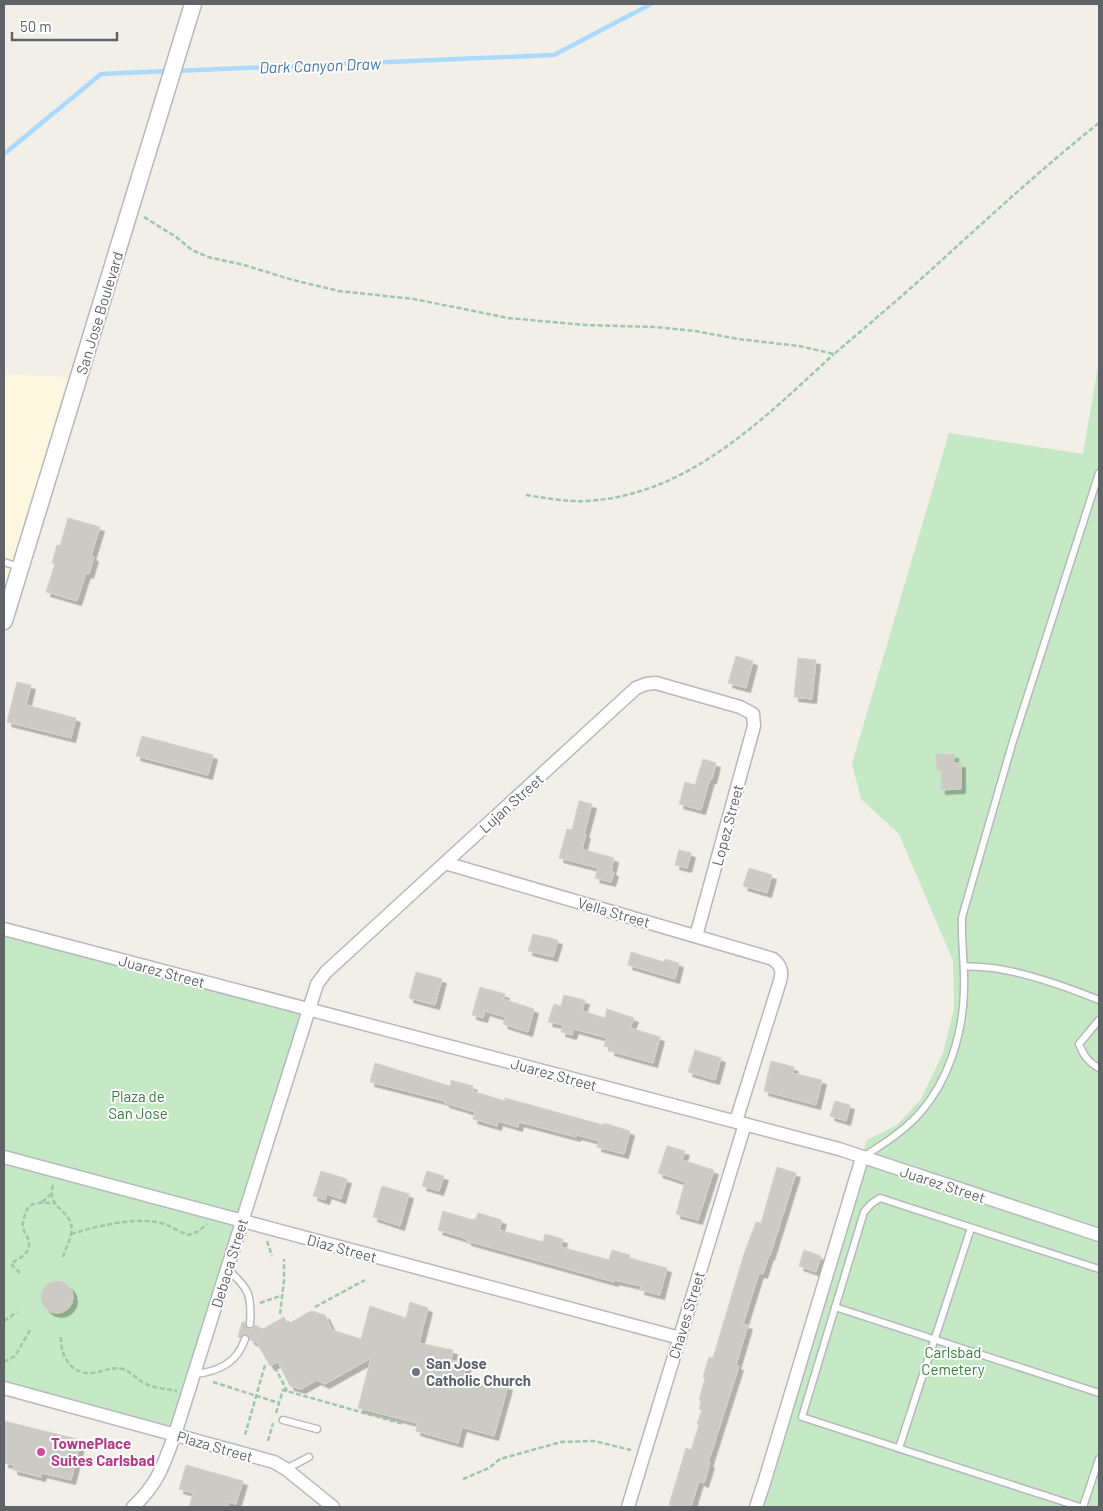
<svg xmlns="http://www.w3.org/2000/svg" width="1103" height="1511" font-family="Barlow,sans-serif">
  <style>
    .commercial { fill: #fef7e0 }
    .green { fill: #c5e8c5 }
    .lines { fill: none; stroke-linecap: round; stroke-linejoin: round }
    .stream { stroke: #aadaff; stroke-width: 4.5 }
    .building { fill: #cccac5; stroke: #d6d1c6; filter: url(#shadow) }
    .service-casing { stroke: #b5b8bc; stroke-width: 9 }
    .minor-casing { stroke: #b5b8bc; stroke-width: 15 }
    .tertiary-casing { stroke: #b5b8bc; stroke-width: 19 }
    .path { stroke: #9cc7a9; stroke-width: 2.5; stroke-dasharray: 5 2.5; stroke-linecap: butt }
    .service { stroke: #fff; stroke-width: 6 }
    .minor { stroke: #fff; stroke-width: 12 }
    .tertiary { stroke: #fff; stroke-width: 16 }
    .worship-dot { fill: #6b7280; stroke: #fff; stroke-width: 2 }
    .hotel-dot { fill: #d1479c; stroke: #fff; stroke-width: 2 }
    .labels { text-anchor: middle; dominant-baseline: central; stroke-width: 4; stroke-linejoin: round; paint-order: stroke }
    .street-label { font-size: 15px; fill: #5f6368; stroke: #fff }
    .park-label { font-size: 15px; fill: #348238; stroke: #fff }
    .worship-label { font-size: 15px; font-weight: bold; fill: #5b616d; stroke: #fff; text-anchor: start }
    .hotel-label { font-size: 15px; font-weight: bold; fill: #b23c85; stroke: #fff; text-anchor: start }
    .water-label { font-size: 16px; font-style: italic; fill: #4174aa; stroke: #fff }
  </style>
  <defs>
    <filter id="shadow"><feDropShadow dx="4.5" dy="4.5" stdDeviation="0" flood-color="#0004"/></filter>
  </defs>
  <rect width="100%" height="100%" fill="#f1efe8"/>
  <path class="commercial" d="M4 374 79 378 4 621Z"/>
  <g class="green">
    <path d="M1099 361V1507H756L764 1483 867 1140 897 1125 921 1099 943 1053 954 1009 953 961 899 834 861 799 852 764 949 433 1083 454Z"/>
    <path d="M4 929 309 1010 175 1434 4 1388Z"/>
  </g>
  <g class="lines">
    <g class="stream">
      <path d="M175 71 554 55 651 4"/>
      <path d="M4 154 101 74 168 71"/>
    </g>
  </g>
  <g class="building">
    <path d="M68 518 100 527 91 556 94 557 89 574 86 573 77 601 46 592 55 564 52 563 57 545 60 546Z"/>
    <path d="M736 656 753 661 746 688 728 683Z"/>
    <path d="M798 658 816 660 812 699 794 697Z"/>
    <path d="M17 682 31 685 26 705 76 718 71 738 7 722Z"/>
    <path d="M142 736 213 755 208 775 136 756Z"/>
    <path d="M936 754H954V763H961V789L941 790V770H937Z"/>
    <path d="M703 759 716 763 712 779H710L701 810 679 804 685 782 695 785Z"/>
    <path d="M579 801 592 804 584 834H586L582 849 614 858 611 871 614 872 611 882 595 878 598 868 559 858 567 829 572 830Z"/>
    <path d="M679 850 691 853 687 868 675 865Z"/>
    <path d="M749 868 772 875 767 893 743 886Z"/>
    <path d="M533 934 558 940 553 957 528 951Z"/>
    <path d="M631 952 664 962 665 959 679 963 675 979 628 965Z"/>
    <path d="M416 972 442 979 435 1005 409 998Z"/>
    <path d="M480 987 505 994 503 999 534 1009 528 1032 503 1024 505 1017 485 1011 483 1018 472 1015Z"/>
    <path d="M564 995 585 1000 582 1011 605 1018 607 1009 634 1018 630 1028 660 1037 653 1063 610 1051 611 1048 604 1046 607 1038 574 1029 572 1035 561 1032 563 1025 548 1022 554 1004 561 1006Z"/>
    <path d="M695 1050 721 1058 715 1080 688 1072Z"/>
    <path d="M771 1061 794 1067 792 1073 822 1080 816 1105 764 1091Z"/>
    <path d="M375 1063 450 1086 451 1080 473 1086 472 1091 505 1101V1098L603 1125 604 1123 630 1131 624 1154 597 1147 599 1141 577 1135 576 1137 519 1122 518 1127 498 1121 497 1126 473 1119 475 1112 445 1103V1101L370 1082Z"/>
    <path d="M835 1101 850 1105 846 1121 830 1116Z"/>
    <path d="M667 1146 685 1151 682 1160 714 1170 698 1220 676 1214 685 1182 658 1173Z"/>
    <path d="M777 1167 796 1173 770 1256 769 1255 763 1274 759 1273 743 1324 748 1325 736 1365 739 1366 708 1463H710L704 1483 699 1481 691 1507H676L669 1505 686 1448 691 1450 699 1425 697 1424 702 1410 699 1409 701 1401 699 1400 705 1378 703 1377 709 1357 713 1358 744 1254 756 1222 761 1223Z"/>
    <path d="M321 1171 347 1179 341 1199 327 1194 325 1200 313 1196Z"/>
    <path d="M427 1171 444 1176 439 1191 422 1186Z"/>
    <path d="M382 1186 409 1194 400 1226 373 1217Z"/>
    <path d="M443 1211 473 1220 474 1218 476 1219 478 1213 502 1220 499 1230 543 1242 545 1234 563 1239 561 1247 602 1258 609 1260 612 1250 630 1255 629 1258 667 1268 660 1295 640 1290 641 1286 614 1280V1282L467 1241V1239L438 1230Z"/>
    <path d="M804 1250 821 1256 816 1272 799 1266Z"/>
    <circle cx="57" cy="1297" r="16"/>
    <path d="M410 1302 428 1308 419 1343 453 1350 451 1360 467 1364 464 1374 508 1386 494 1436 462 1427 458 1443 416 1431 417 1423 358 1408 371 1358 325 1384 317 1380 301 1389 290 1386 278 1362 270 1366 257 1343 250 1340 249 1336 245 1334 240 1338 238 1337 242 1322H245L248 1328 252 1329 255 1325 263 1329 284 1317 288 1324 311 1311 325 1315 332 1330 361 1339 370 1306 406 1318Z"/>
    <path d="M4 1421 81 1440 71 1480 42 1473 41 1477 13 1470 14 1465 4 1463Z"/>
    <path d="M186 1465 243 1481 236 1504 229 1502 228 1507H189L193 1493 179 1489Z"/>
  </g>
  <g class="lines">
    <defs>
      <g id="service">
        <path d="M4 562 19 567"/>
        <path d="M964 966C975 967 987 967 999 969 1034 975 1067 987 1099 1000"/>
        <path d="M1099 1020 1079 1044C1084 1056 1088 1062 1099 1068"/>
        <path d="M863 1157C883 1144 904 1131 920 1113 949 1080 963 1033 964 990 965 965 961 942 962 917L1013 741 1099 473"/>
        <path d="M227 1269C249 1288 252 1295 250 1324"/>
        <path d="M835 1307 1099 1393"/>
        <path d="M194 1374C217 1372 237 1364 245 1339"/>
        <path d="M283 1420 317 1429"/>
        <path d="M899 1448 971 1228"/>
        <path d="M286 1469 309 1457"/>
        <path d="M1080 1507 802 1417 864 1212 871 1204 880 1198 1099 1269"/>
        <path d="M1083 1507 1099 1459"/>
      </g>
      <g id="minor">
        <path d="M445 863 773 959C781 965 783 971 780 981L736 1121"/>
        <path d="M4 929 839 1149 1099 1235"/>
        <path d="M4 1157 680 1338"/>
        <path d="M4 1388 274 1462 286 1469 333 1507"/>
        <path d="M133 1507C158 1484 163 1466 175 1434L317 984 326 972 636 688 646 684 656 683 740 707 753 714 754 726 696 936"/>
        <path d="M628 1507 745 1124"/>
        <path d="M756 1507 764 1483 862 1158"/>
      </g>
      <path id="tertiary" d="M4 621 193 4"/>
    </defs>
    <use href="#service" class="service-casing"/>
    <use href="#minor" class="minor-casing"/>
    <use href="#tertiary" class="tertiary-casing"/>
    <g class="path">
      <path d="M144 217 176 237 192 250 208 257 244 265 293 280 339 291 414 299 508 318 585 325 654 327 695 331 738 339 799 346 834 354C867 326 900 298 932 269 987 219 1041 169 1099 123"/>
      <path d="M526 495C546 498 567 502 587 501 689 495 763 419 834 354"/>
      <path d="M53 1185C46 1212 76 1209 71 1234 70 1241 65 1249 63 1257"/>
      <path d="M42 1202 51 1194"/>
      <path d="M71 1234C98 1226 129 1218 157 1222 169 1224 178 1232 189 1235L199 1231 207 1224"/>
      <path d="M267 1241 272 1256"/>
      <path d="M20 1273 11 1264C17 1259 26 1256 28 1249 32 1239 24 1235 23 1227 22 1223 24 1218 25 1215 28 1200 42 1203 54 1203"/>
      <path d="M260 1303 283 1295"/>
      <path d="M315 1307 365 1280"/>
      <path d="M280 1314 284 1280V1259"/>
      <path d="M4 1321 17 1312"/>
      <path d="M61 1337C60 1355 71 1375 92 1373 104 1372 110 1366 123 1369 132 1372 137 1380 146 1384 155 1388 167 1389 177 1391"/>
      <path d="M4 1362 15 1356 30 1330"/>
      <path d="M275 1367 287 1391"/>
      <path d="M213 1382 279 1403"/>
      <path d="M276 1413 283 1390 403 1424"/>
      <path d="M245 1435 265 1365"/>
      <path d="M268 1441 273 1423"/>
      <path d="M463 1479 489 1468 500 1459 561 1442 594 1441 631 1450"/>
    </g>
    <use href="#service" class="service"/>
    <use href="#minor" class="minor"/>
    <use href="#tertiary" class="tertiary"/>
  </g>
  <circle class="worship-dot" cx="416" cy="1372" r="5"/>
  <circle class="hotel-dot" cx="41" cy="1452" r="5"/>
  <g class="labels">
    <g class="street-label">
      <text transform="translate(99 313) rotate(-73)">San Jose Boulevard</text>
      <text transform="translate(511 803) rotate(-42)">Lujan Street</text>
      <text transform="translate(727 825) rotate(-75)">Lopez Street</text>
      <text transform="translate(614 912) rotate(16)">Vella Street</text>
      <text transform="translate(162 971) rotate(15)">Juarez Street</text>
      <text transform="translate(554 1074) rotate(15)">Juarez Street</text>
      <text transform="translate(943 1184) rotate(18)">Juarez Street</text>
      <text transform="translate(342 1248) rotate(15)">Diaz Street</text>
      <text transform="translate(229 1263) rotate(-73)">Debaca Street</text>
      <text transform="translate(686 1315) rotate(-73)">Chaves Street</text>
      <text transform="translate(215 1446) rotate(16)">Plaza Street</text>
    </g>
    <g class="park-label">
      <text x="138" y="1096">Plaza de<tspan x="138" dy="17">San Jose</tspan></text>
      <text x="953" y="1352">Carlsbad<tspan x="953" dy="17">Cemetery</tspan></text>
    </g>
    <g class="worship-label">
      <text x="426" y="1363">San Jose<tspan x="426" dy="17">Catholic Church</tspan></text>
    </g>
    <g class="hotel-label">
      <text x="51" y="1443">TownePlace<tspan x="51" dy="17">Suites Carlsbad</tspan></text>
    </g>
    <g class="water-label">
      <text transform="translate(320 65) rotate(-2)">Dark Canyon Draw</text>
    </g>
  </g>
  <rect width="1103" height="1511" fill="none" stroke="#5f6368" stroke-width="10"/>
  <path d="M12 32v8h105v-8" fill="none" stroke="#5f6368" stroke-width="2.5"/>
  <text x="20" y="32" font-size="15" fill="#5f6368" stroke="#ffffff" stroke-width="4" paint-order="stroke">50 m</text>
</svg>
